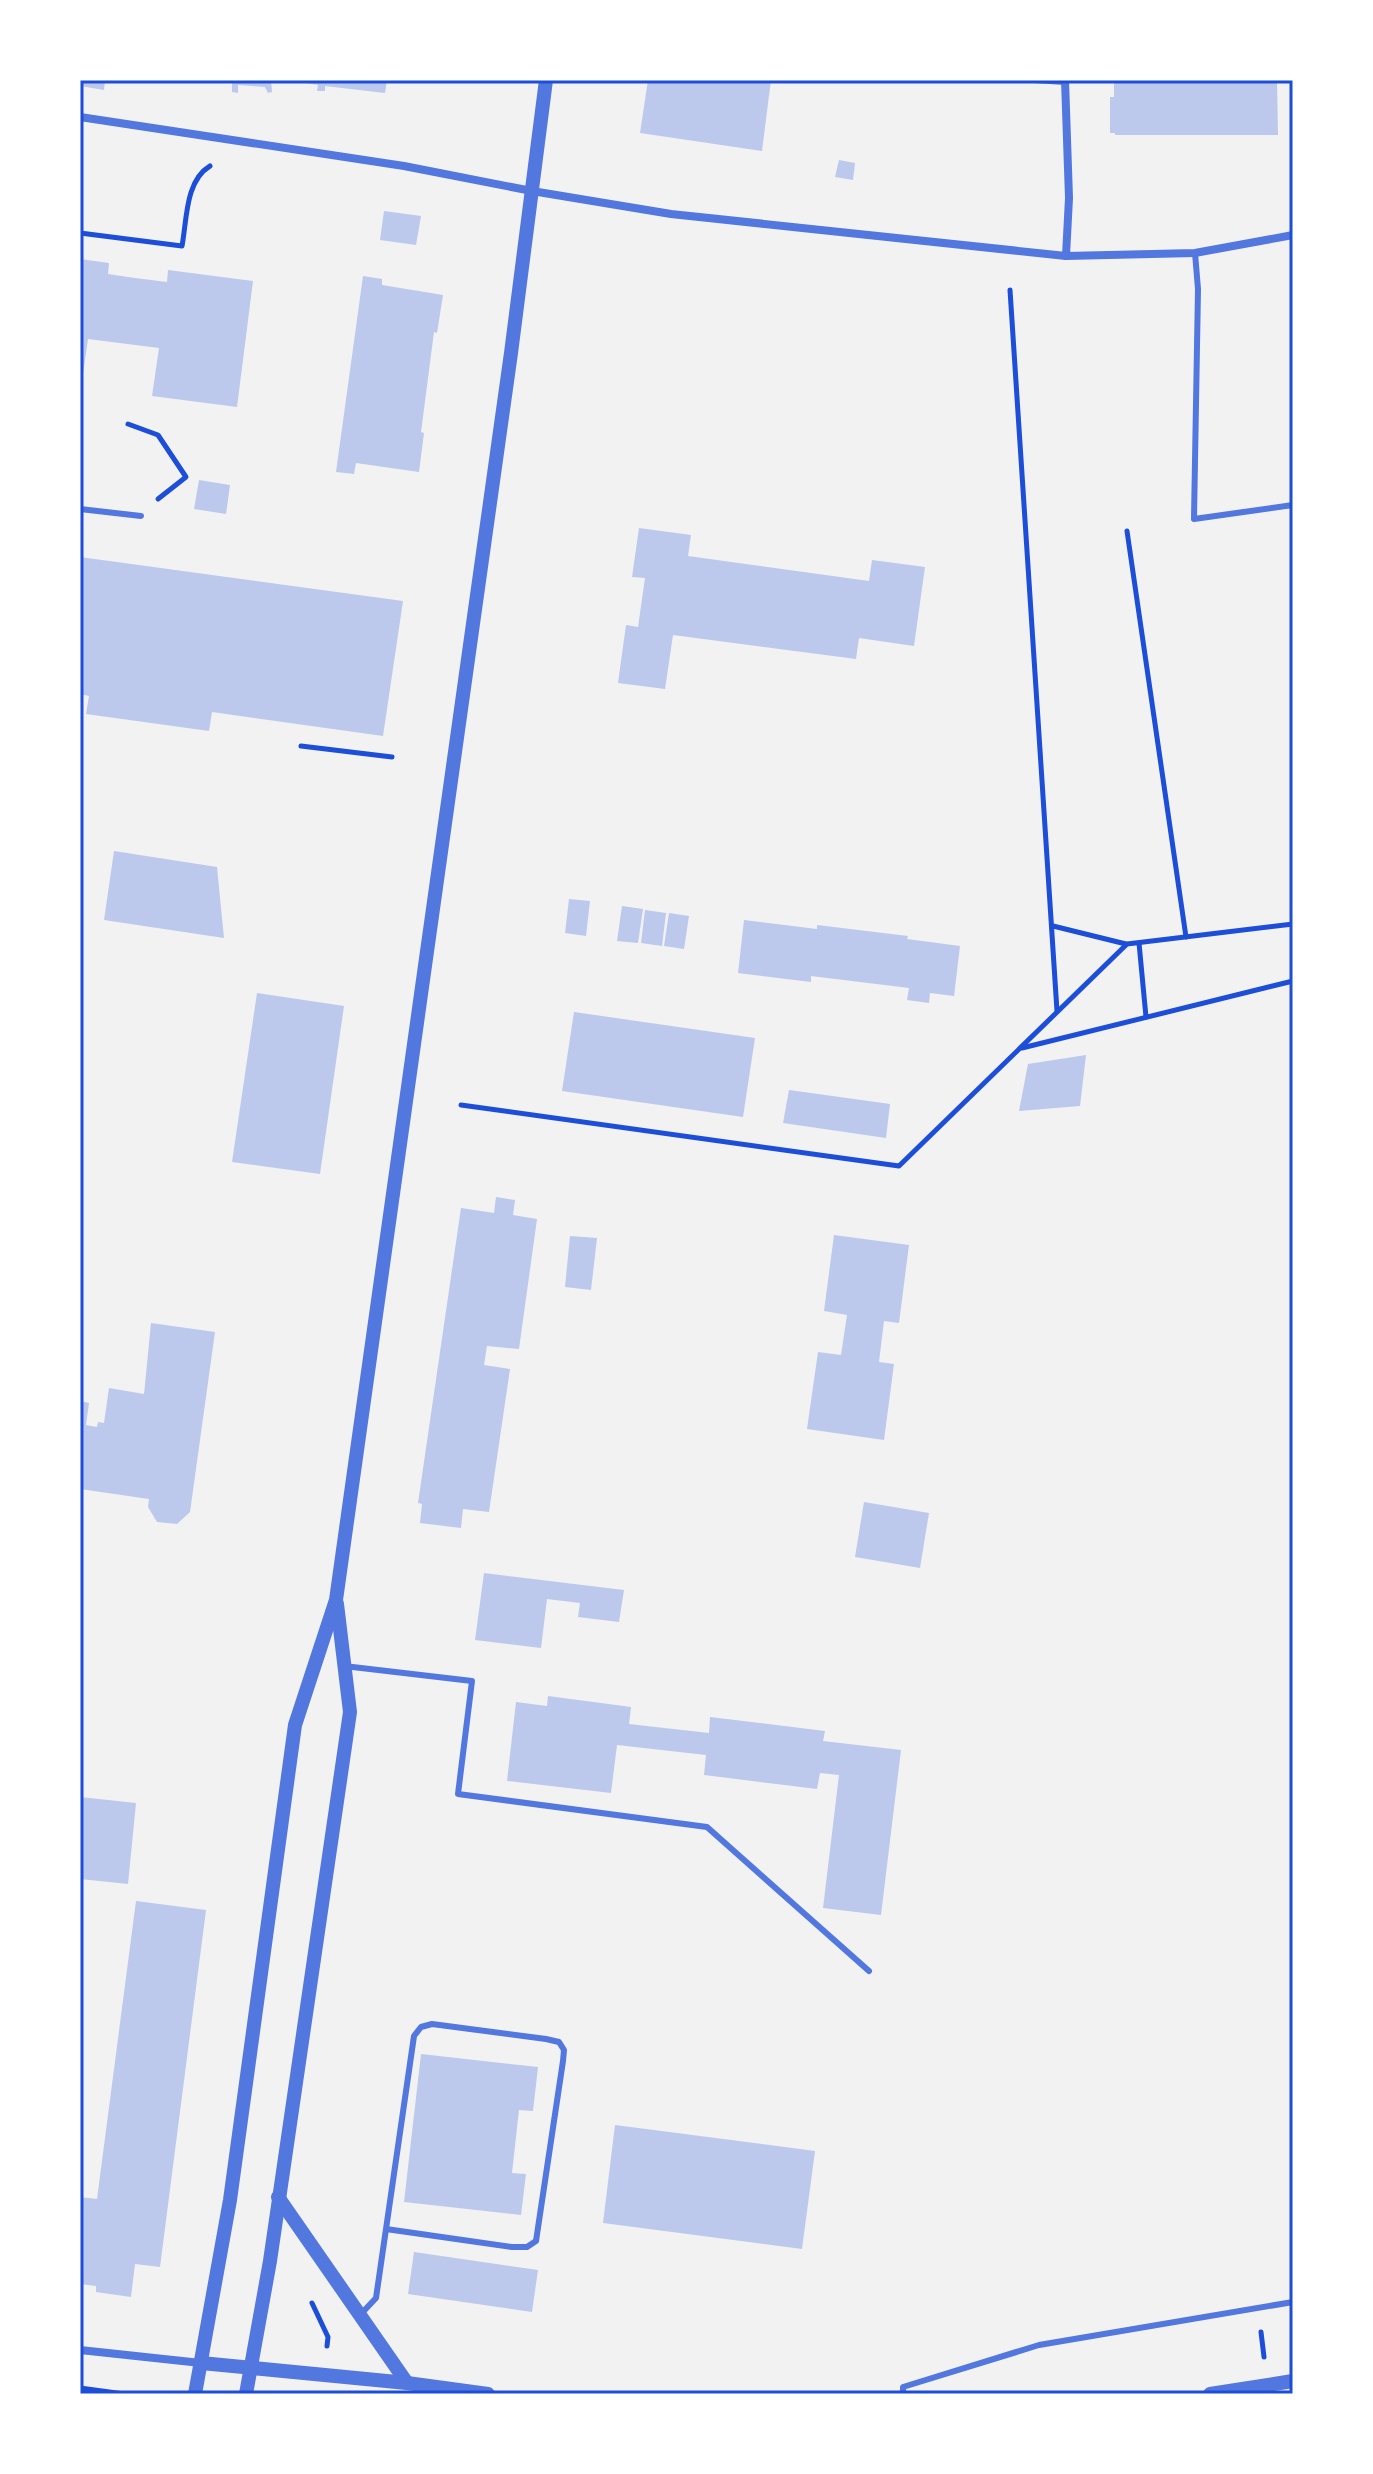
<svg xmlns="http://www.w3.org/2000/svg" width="1373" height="2474" font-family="Montserrat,sans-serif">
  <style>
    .building { fill: #bdc9ec }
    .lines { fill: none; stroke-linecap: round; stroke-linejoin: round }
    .path { stroke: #1d4ed8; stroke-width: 5 }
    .service { stroke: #5277de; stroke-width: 6 }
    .minor { stroke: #5277de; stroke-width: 8 }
    .tertiary { stroke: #5277de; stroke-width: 14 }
    .neatline { fill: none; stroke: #1d4ed8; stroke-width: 3 }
  </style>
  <rect width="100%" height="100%" fill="#f2f2f2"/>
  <g class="building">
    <path d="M80 80H105L104 90 80 86Z"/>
    <path d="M229 80H271L272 92 268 93 265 87 238 85V93L232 92V82Z"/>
    <path d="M299 80H387L385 93 325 86V91H317L318 85 299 82Z"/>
    <path d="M648 80H771L762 151 640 133Z"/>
    <path d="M1114 80H1277L1278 135H1115V133H1110V97H1114Z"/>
    <path d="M839 160 855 163 853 180 835 177Z"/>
    <path d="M384 211 421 216 416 245 380 240Z"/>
    <path d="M80 259 109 263 108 274 135 278 167 282 168 270 253 281 237 407 152 396 159 348 88 339 83 374H80Z"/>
    <path d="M363 276 382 279V285L443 295 437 333 434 332 421 432 424 433 419 472 356 463 354 474 336 472Z"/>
    <path d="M199 480 230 485 226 514 194 509Z"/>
    <path d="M639 528 691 535 688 556 869 581 872 560 925 567 914 646 859 638 856 659 673 635 665 689 618 683 626 625 638 627 645 578 632 577Z"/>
    <path d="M80 557 403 601 383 736 212 712 209 731 86 714 89 696 80 694Z"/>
    <path d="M114 851 217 867 224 938 104 920Z"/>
    <path d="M569 899 590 901 586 936 565 933Z"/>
    <path d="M622 906 643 909 638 943 617 941Z"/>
    <path d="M645 910 666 913 662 946 641 943Z"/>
    <path d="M669 913 689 916 684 949 664 946Z"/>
    <path d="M744 920 817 929V925L908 936 907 939 960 946 954 996 930 993 929 1003 907 1000 909 988 811 976V982L738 973Z"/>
    <path d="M257 993 344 1006 320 1174 232 1162Z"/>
    <path d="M574 1012 755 1038 743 1117 562 1091Z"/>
    <path d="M1086 1055 1080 1106 1019 1111 1028 1064Z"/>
    <path d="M789 1090 890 1104 886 1138 783 1123Z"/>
    <path d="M496 1197 515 1200 513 1215 537 1219 519 1349 487 1346 484 1365 510 1369 489 1512 463 1509 461 1528 420 1523 422 1504 418 1503 461 1208 494 1213Z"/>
    <path d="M834 1235 909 1245 899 1323 884 1321 879 1362 894 1364 884 1440 807 1429 818 1352 841 1355 847 1315 824 1311Z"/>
    <path d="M570 1236 597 1238 591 1290 565 1287Z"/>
    <path d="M151 1323 215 1332 190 1512 177 1524 157 1522 148 1507 149 1499 80 1489V1401L89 1403 86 1425 97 1427 98 1422 104 1423 109 1388 144 1394Z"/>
    <path d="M864 1502 929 1513 920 1568 855 1557Z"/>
    <path d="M484 1573 624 1590 619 1622 578 1617 580 1603 547 1599 541 1648 475 1640Z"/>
    <path d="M548 1696 631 1707 629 1724 709 1733 710 1717 825 1731 823 1741 901 1750 881 1915 823 1908 839 1775 820 1773 817 1789 704 1775 706 1755 617 1745 611 1793 507 1781 516 1702 547 1706Z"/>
    <path d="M80 1797 136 1803 128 1884 80 1879Z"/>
    <path d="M136 1901 206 1910 160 2267 135 2264 131 2297 96 2292V2286L80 2284V2197L97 2199Z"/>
    <path d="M421 2054 538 2067 533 2111 519 2110 512 2173 526 2174 521 2215 404 2202Z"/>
    <path d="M615 2125 815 2151 802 2249 603 2223Z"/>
    <path d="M414 2252 538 2270 532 2312 408 2294Z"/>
  </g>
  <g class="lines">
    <g class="path">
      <path d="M80 233 182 246C187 220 185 181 210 166"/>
      <path d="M1010 290 1057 1011"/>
      <path d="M128 424 158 435 186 477 158 499"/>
      <path d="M1127 531 1186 937"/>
      <path d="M301 746 392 757"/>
      <path d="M1053 926 1126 944"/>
      <path d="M1139 943 1146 1017"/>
      <path d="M1022 1048 1293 981"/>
      <path d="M461 1105 899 1166 1127 944 1293 924"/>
      <path d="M312 2303 328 2337 327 2346"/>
      <path d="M1261 2332 1264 2357"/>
      <path d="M80 2388 124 2394"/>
    </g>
    <g class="service">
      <path d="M1034 80 1065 82"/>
      <path d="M1195 253 1198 289 1194 519 1293 505"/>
      <path d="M80 509 141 516"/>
      <path d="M344 1666 472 1681 458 1794 707 1827 869 1971"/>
      <path d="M360 2315 376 2298 414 2036 421 2027 432 2024 546 2039 559 2042 564 2050 563 2061 536 2241 527 2247H512L386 2229"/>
      <path d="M903 2394V2387L1039 2345 1293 2302"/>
    </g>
    <g class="minor">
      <path d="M1065 80 1069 198 1066 256"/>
      <path d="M80 117 404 166 532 191 671 214 1066 256 1195 253 1293 235"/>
      <path d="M80 2350 201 2363"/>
    </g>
    <g class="tertiary">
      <path d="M278 2197 407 2383"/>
      <path d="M201 2363 407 2383 488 2394"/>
      <path d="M195 2394 230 2200 295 1725 336 1600 511 353 546 80"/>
      <path d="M246 2394 270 2261 350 1712 337 1604"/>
      <path d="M1210 2394 1293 2381"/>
    </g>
  </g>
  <rect width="1373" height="2474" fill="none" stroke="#ffffff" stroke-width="164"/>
  <rect x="82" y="82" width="1209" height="2310" class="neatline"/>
</svg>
